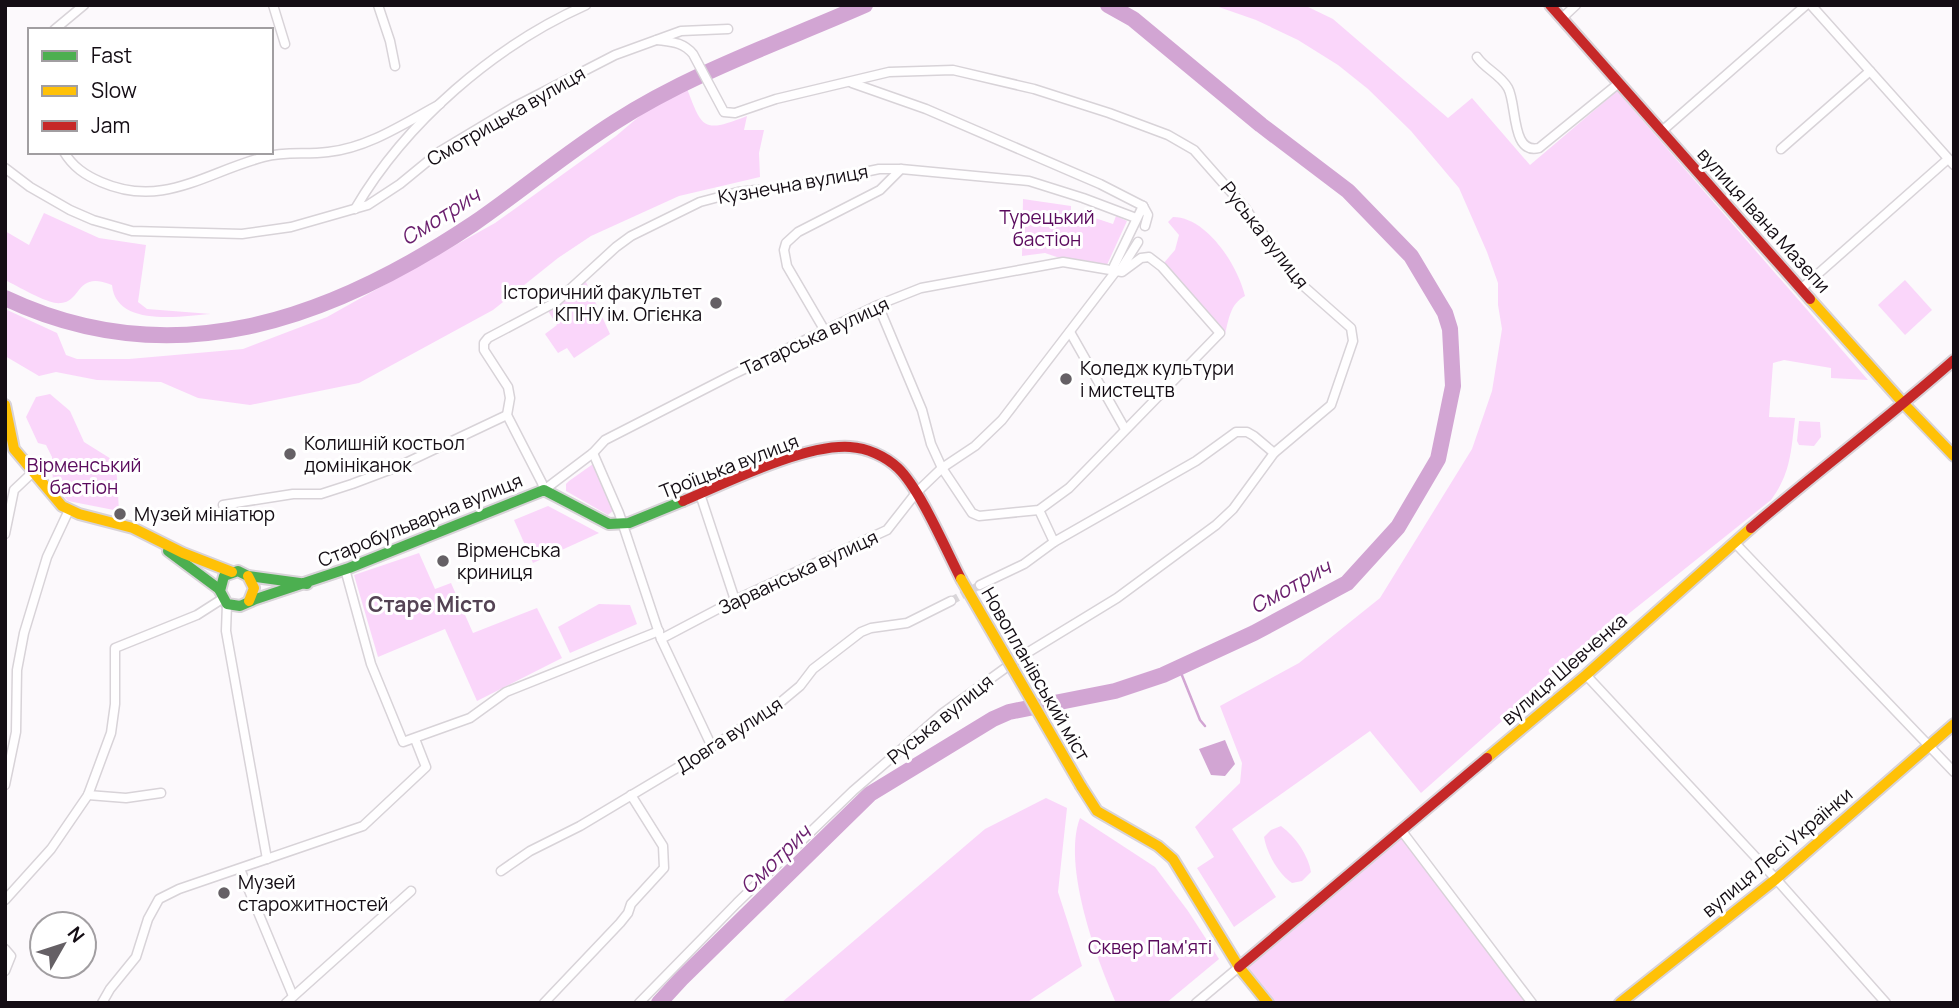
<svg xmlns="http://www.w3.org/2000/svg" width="1959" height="1008" font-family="Manrope,sans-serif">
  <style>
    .green { fill: #fad6fa }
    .water { fill: #d2a5d3 }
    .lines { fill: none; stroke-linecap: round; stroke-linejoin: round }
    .stream { stroke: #d2a5d3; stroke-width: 2.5 }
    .river { stroke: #d2a5d3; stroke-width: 16 }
    .street-tunnel { stroke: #d9d6d9; stroke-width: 8; stroke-dasharray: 8 4; stroke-linecap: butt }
    .street-casing { stroke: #d8d3d8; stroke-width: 11 }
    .fast-casing { stroke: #d8d3d8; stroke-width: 14 }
    .slow-casing { stroke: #d8d3d8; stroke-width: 14 }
    .jam-casing { stroke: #d8d3d8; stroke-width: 14 }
    .street { stroke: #fffeff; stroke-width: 8 }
    .fast { stroke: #4caf50; stroke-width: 10 }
    .slow { stroke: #ffc107; stroke-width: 10 }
    .jam { stroke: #c62828; stroke-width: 10 }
    .slow-bridge-casing { stroke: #d8d3d8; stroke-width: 14; stroke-linecap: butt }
    .slow-bridge { stroke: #ffc107; stroke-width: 10 }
    .poi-dot { fill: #656065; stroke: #fff; stroke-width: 2.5 }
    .labels { text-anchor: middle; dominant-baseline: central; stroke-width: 6; stroke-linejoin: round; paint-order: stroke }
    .street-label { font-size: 19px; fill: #140d14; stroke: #fff }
    .park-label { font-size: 19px; fill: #5a0a5d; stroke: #fff }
    .poi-label { font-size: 19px; fill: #140d14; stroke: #fff; text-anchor: start }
    .water-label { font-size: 21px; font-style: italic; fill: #6a1e6d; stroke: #fff }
    .neighbourhood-label { font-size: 21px; font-weight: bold; fill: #544354; stroke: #fff }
  </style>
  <rect width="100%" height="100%" fill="#fcf9fc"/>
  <g class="green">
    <path d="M1213 5H1304L1333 19 1448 118 1472 98 1530 165 1617 91 1868 380 1831 378V368L1784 360 1773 363 1769 417 1795 418C1791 451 1791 473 1771 500L1572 659 1421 793 1370 731 1232 829 1276 897 1234 927 1197 868 1214 857 1195 827 1240 783 1242 763 1220 706 1299 663 1380 598 1472 449 1492 391 1502 329 1498 305V283L1487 252 1459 188 1411 131 1368 89 1338 65 1298 40 1256 20Z"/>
    <path d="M686 86C702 128 702 134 747 116L744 130H764L759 153 760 177 679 196 591 236 558 258 493 310 359 383 250 405 198 398 161 382 97 380 56 372 39 376 5 356V309L57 333 66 355 77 359H129L243 349 327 317 495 223 616 136 655 103Z"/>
    <path d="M1023 199 1071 206V210L1113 224 1116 216 1127 221 1106 267 1098 271 1045 253 1022 256Z"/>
    <path d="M44 213 99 238 146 245 138 302 147 309 211 314C182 316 116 328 112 285 76 270 82 301 61 303 48 305 18 286 5 280V231L29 245Z"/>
    <path d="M1173 217C1207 217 1238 266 1245 296 1230 304 1229 319 1225 334L1163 264 1175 250 1179 235 1168 222Z"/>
    <path d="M585 280 610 334 574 358 567 348 558 353 545 334 557 325 548 311Z"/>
    <path d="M1905 280 1932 310 1905 335 1878 305Z"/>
    <path d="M50 394 70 411 84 442 116 462 119 511 68 501 53 485 52 457 46 445 38 443 26 417 36 397Z"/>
    <path d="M1799 421 1820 422 1821 437 1814 446 1799 445 1797 441Z"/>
    <path d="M593 464 615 509 608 515 566 491V484L569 481Z"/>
    <path d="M548 506 599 533 533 563 514 520Z"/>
    <path d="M419 553 435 589 451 583 473 633 537 608 562 658 477 701 445 629 378 657 354 575Z"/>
    <path d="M599 604 630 605 637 624 570 653 558 627Z"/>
    <path d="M1046 798 1067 808 1058 892 1082 966 1026 1003H781L985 829Z"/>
    <path d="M1080 818 1155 867 1188 911 1219 959 1166 1003H1116C1096 958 1062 865 1080 818Z"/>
    <path d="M1281 826C1296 837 1308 855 1311 872L1302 881 1292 883C1278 873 1267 854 1264 837L1271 830Z"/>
    <path d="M1401 830 1532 1003H1268L1239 967Z"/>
  </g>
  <path class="water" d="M1225 740 1235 764 1225 776 1211 775 1199 749Z"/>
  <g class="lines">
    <path class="stream" d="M1179 668 1200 720 1205 726"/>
    <g class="river">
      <path d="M5 298C172 377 329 320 473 224 521 191 566 153 615 122 693 72 781 42 865 5"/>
      <path d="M659 1003 681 979 870 794 993 719 1009 712 1115 691 1163 675 1254 633 1347 583 1398 527 1438 459 1453 386 1450 329 1445 313 1411 256 1348 191 1261 125 1133 19 1108 5"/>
    </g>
    <path class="street-tunnel" d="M951 601 980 585"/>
    <defs>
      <g id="street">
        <path d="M273 5 285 44"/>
        <path d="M378 5 390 41 395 66"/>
        <path d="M1811 5 1954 165"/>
        <path d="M1561 19 1576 5"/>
        <path d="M54 30 84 5"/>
        <path d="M1477 57C1485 69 1500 74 1508 88 1517 104 1511 155 1539 148L1619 83"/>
        <path d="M852 83 926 109 1100 184 1143 206"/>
        <path d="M1662 131 1806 5"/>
        <path d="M1781 149 1870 71"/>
        <path d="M64 152C73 167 85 175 101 182 163 209 206 172 264 157 285 151 306 155 328 152 368 148 405 123 440 104"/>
        <path d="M5 168 30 187 70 210 93 220 132 231 242 234 291 227 368 205 400 184 439 152 514 107 615 55 681 31 728 29"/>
        <path d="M1143 206 1148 215 1145 226"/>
        <path d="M355 209C406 122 494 46 586 5"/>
        <path d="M1116 271 1114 266 1143 206"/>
        <path d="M1802 288 1948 159"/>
        <path d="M878 305 922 410 931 444 942 468 972 513 979 516 1039 510 1069 488 1220 333 1162 267 1149 257 1141 258 1122 272 1063 262 921 288 878 305 732 375 605 440 593 453 544 490 542 483 507 415 510 398 508 387 484 350V343L488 338 556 302 616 247 631 236 700 202 738 192 802 185 879 169H901L1029 181 1083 198 1136 218"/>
        <path d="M825 331 787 266 784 250 786 243 798 232 880 190 901 169"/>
        <path d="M1070 332 1125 429"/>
        <path d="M593 453 619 513 661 639 712 747"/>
        <path d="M700 494 735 600"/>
        <path d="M223 505 293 494H321L352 484 397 467 507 415"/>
        <path d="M1039 510 1054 542 1196 461 1236 432H1247L1254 436 1274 453"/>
        <path d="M5 534 14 490 32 473"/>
        <path d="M1734 542 1954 772"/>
        <path d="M345 569 371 664 403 742 470 718 506 692 659 631"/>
        <path d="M980 585 1024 564 1054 542"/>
        <path d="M227 604 226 631 267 859"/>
        <path d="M661 639 735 600 887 530 916 493 942 468 975 446 1002 420 1116 271 1121 269 1138 242"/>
        <path d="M1586 675 1776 879 1886 1003"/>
        <path d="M5 785 16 732 17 670 24 633 47 557 69 510"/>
        <path d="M88 795 126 798 161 793"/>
        <path d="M1401 830 1532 1003"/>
        <path d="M240 869 293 996"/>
        <path d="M501 871 530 851 580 826 712 747 782 701 800 686 813 669 861 632 871 628 907 623 951 601"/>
        <path d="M5 900 51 849 88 795 111 733 115 704V648L197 615 222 599"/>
        <path d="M5 949 11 956 5 971"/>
        <path d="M102 1003 110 989 136 957 148 919 159 899 179 889 363 826 426 767 415 739"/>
        <path d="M286 1003 411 891"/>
        <path d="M544 1003 620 923 628 913 631 904 664 868 663 846 631 795"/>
        <path d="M639 1003 737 903 853 791 943 713 1022 656 1117 598 1216 525 1233 509 1274 453 1331 405 1353 341 1351 328 1291 275 1246 209 1194 150 1168 135 1109 113 1034 89 953 70 889 72 776 99 735 113 724 112 693 54C683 42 672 42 657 40"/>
        <path d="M1196 1003 1239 967"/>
      </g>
      <g id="fast">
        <path d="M168 551 219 589"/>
        <path d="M307 584 248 576 238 571 224 576 220 591 227 604 240 606 256 599 349 568 544 490 609 524 629 523 683 501"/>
      </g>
      <g id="slow">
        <path d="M1810 299 1904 404 1954 456"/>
        <path d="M5 405 14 449 62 506 79 514 133 528 183 553 232 572"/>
        <path d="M248 576 254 588 249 601"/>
        <path d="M1487 758 1586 675 1751 528"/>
        <path d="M1081 786 1097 811 1158 846 1173 859 1239 967 1268 1003"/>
        <path d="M1620 1003 1776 879 1954 724"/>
      </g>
      <g id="jam">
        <path d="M1550 5 1810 299"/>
        <path d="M683 501C726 483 804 444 850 447 867 448 885 456 898 468 920 489 946 550 961 579"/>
        <path d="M1751 528C1818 471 1888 418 1954 360"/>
        <path d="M1239 967 1487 758"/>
      </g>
    </defs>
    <use href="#street" class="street-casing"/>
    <use href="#fast" class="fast-casing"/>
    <use href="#slow" class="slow-casing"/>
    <use href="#jam" class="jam-casing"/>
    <use href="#street" class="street"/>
    <use href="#fast" class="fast"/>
    <use href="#slow" class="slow"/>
    <use href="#jam" class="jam"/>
    <defs>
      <path id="slow-bridge" d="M961 579 1081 786"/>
    </defs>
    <use href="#slow-bridge" class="slow-bridge-casing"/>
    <use href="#slow-bridge" class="slow-bridge"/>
  </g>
  <g class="poi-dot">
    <circle cx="716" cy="303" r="7"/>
    <circle cx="1066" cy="379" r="7"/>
    <circle cx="290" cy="454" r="7"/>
    <circle cx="120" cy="514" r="7"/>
    <circle cx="443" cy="561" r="7"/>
    <circle cx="224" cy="893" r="7"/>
  </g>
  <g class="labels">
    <g class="street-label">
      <text transform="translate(506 116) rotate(-30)">Смотрицька вулиця</text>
      <text transform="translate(793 184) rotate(-10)">Кузнечна вулиця</text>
      <text transform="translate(1764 220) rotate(48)">вулиця Івана Мазепи</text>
      <text transform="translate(1265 235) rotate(52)">Руська вулиця</text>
      <text transform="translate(815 336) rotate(-25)">Татарська вулиця</text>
      <text transform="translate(729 466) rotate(-21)">Троїцька вулиця</text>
      <text transform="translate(420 520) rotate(-22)">Старобульварна вулиця</text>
      <text transform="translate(798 572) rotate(-25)">Зарванська вулиця</text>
      <text transform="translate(1564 669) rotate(-41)">вулиця Шевченка</text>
      <text transform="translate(1036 674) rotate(60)">Новопланівський міст</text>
      <text transform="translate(940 719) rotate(-39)">Руська вулиця</text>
      <text transform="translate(729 735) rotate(-33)">Довга вулиця</text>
      <text transform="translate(1777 852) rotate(-40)">вулиця Лесі Українки</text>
    </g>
    <g class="park-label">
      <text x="1047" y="217">Турецький<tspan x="1047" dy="22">бастіон</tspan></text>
      <text x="84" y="465">Вірменський<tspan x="84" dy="22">бастіон</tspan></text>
      <text x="1150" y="947">Сквер Пам'яті</text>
    </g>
    <g class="poi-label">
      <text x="702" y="292" text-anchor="end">Історичний факультет<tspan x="702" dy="22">КПНУ ім. Огієнка</tspan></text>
      <text x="1080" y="368">Коледж культури<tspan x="1080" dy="22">і мистецтв</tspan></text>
      <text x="304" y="443">Колишній костьол<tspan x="304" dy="22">домініканок</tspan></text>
      <text x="134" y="514">Музей мініатюр</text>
      <text x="457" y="550">Вірменська<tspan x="457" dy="22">криниця</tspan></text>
      <text x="238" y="882">Музей<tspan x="238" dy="22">старожитностей</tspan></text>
    </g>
    <g class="water-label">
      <text transform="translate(440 216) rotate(-32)">Смотрич</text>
      <text transform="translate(1290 586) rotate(-29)">Смотрич</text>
      <text transform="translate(775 859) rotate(-44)">Смотрич</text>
    </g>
    <g class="neighbourhood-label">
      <text x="432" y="604">Старе Місто</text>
    </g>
  </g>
  <rect width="1959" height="1008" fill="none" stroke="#140d14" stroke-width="14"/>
  <rect x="28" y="28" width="245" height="126" fill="#ffffff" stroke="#a19ea1" stroke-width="2"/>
  <rect x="42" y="51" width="35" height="10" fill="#4caf50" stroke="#a19ea1" stroke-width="2"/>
  <text x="91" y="63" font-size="21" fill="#140d14">Fast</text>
  <rect x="42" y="86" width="35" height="10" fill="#ffc107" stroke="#a19ea1" stroke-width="2"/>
  <text x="91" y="98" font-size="21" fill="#140d14">Slow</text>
  <rect x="42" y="121" width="35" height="10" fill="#c62828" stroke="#a19ea1" stroke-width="2"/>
  <text x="91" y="133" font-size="21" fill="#140d14">Jam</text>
  <g transform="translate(63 945) rotate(51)"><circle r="33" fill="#ffffff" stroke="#a19ea1" stroke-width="2"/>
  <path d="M0-5L12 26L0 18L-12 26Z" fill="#656065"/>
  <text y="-10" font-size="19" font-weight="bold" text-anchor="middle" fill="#140d14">N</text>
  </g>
</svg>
